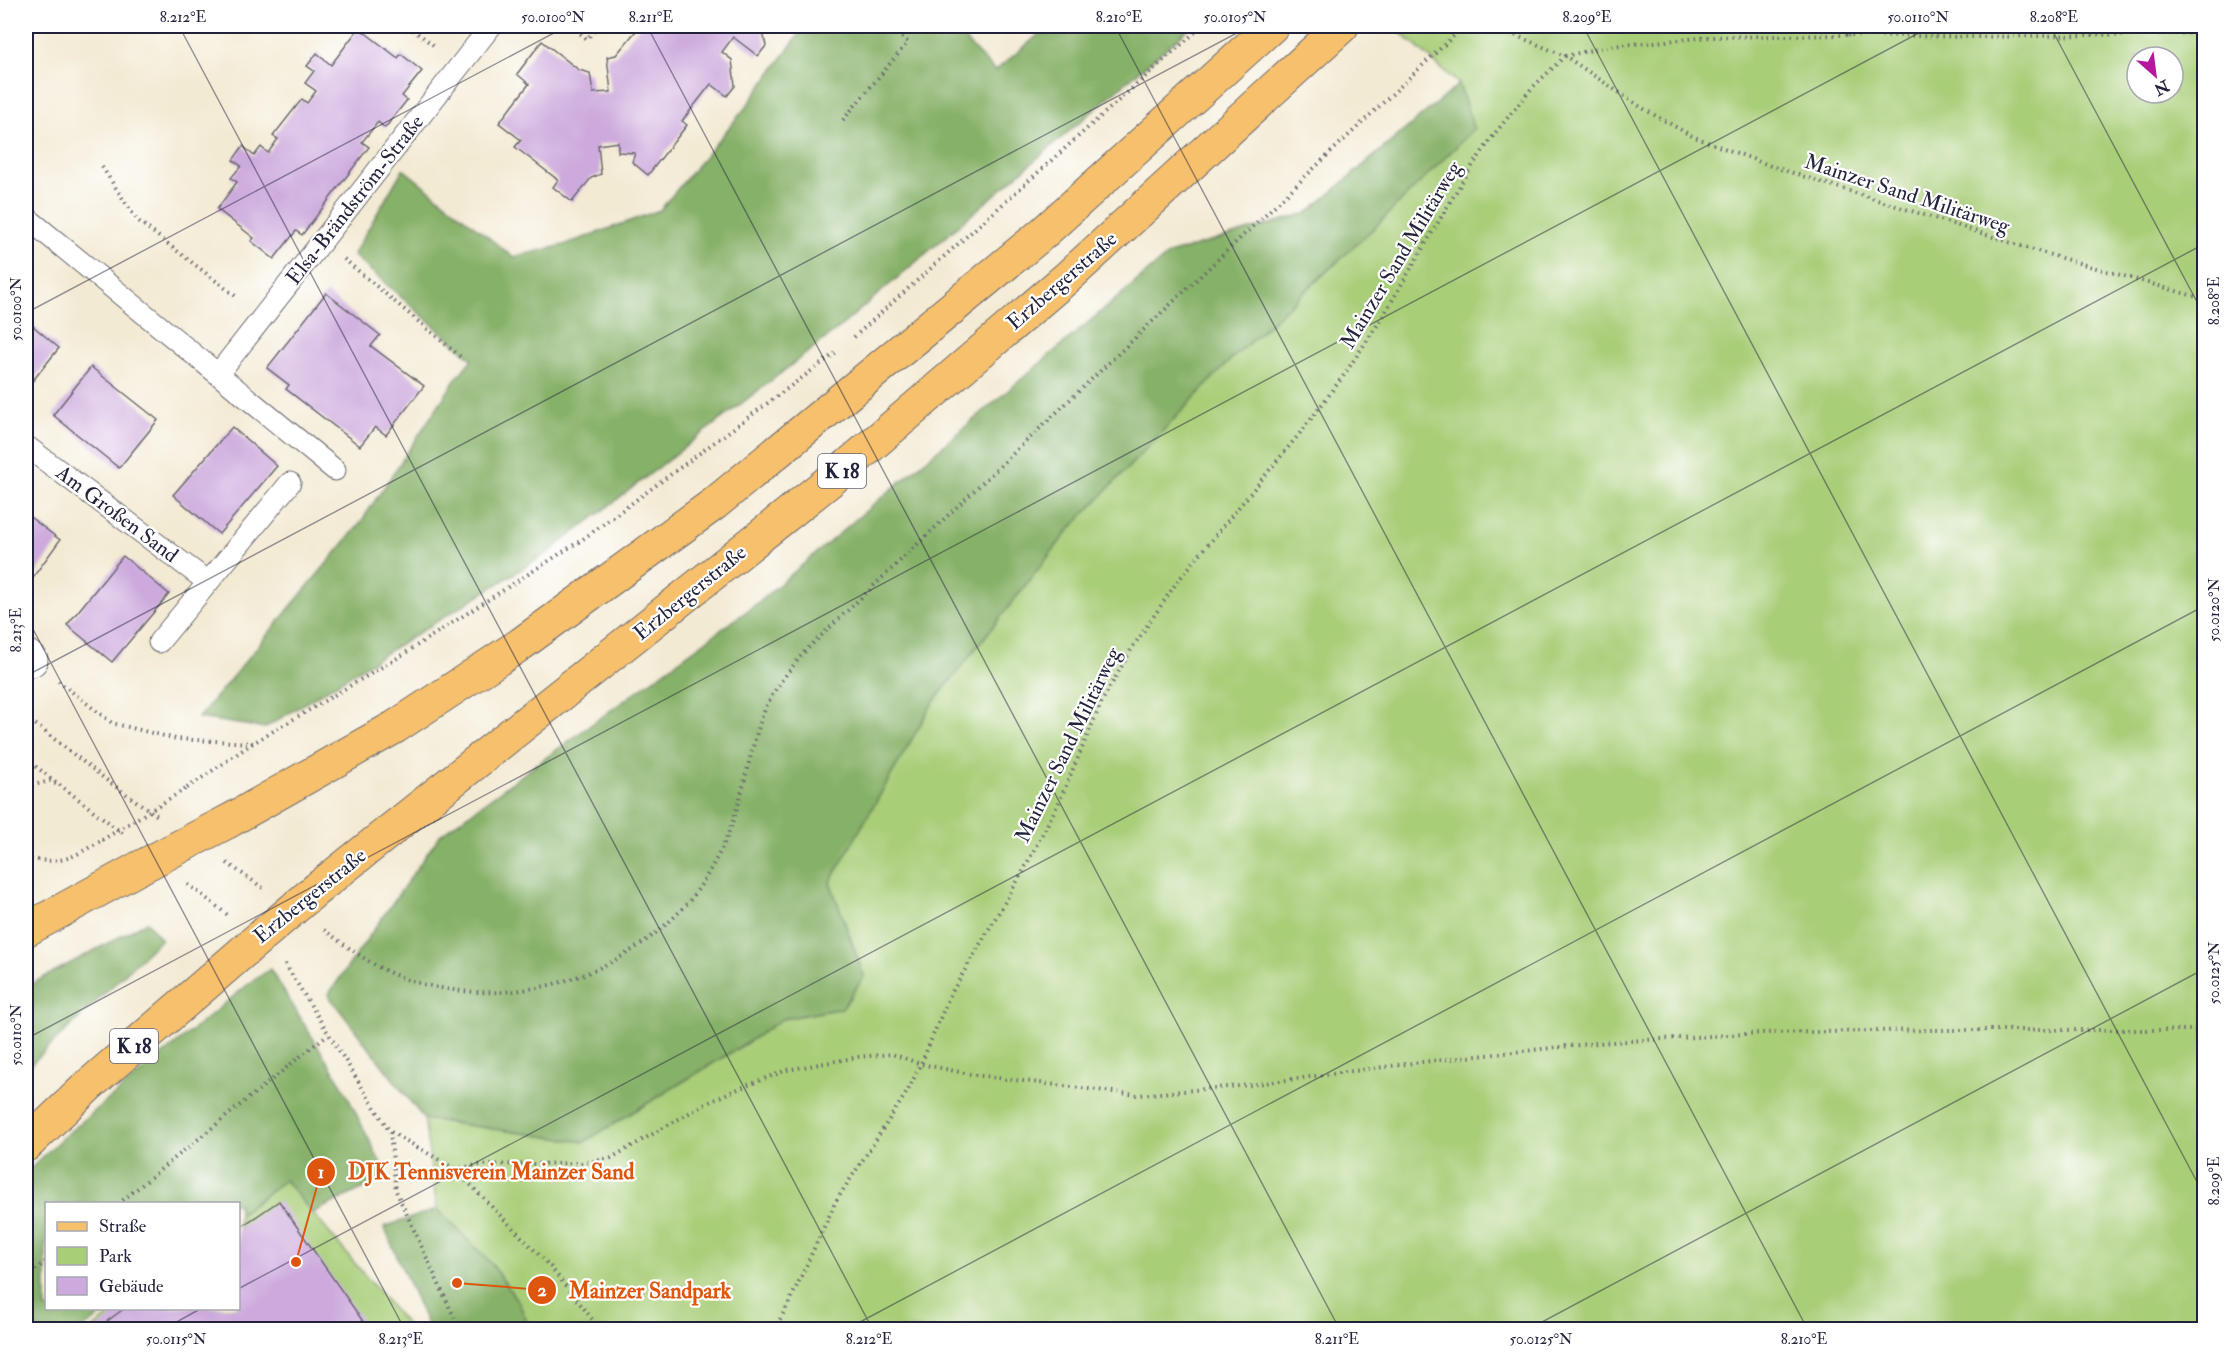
<svg xmlns="http://www.w3.org/2000/svg" width="2230" height="1355" font-family="'IM FELL Double Pica',serif">
  <style>
    .green { fill: #a9ce78; stroke: #66785a; stroke-width: 1.5; fill-rule: evenodd }
    .forest { fill: #86b168; stroke: #546a52; stroke-width: 1.5 }
    .building { fill: #cdaadd }
    .lines { fill: none; stroke-linecap: round; stroke-linejoin: round }
    .service-casing { stroke: #6b6870; stroke-width: 23 }
    .minor-casing { stroke: #6b6870; stroke-width: 35 }
    .primary-casing { stroke: #6b6870; stroke-width: 35 }
    .path { stroke: #6b6870; stroke-width: 4; stroke-dasharray: 1.5 4.5; stroke-linecap: butt }
    .service { stroke: #fff; stroke-width: 21 }
    .minor { stroke: #fff; stroke-width: 33 }
    .primary { stroke: #f7c06c; stroke-width: 33 }
    .primary-bridge-casing { stroke: #6b6870; stroke-width: 35; stroke-linecap: butt }
    .path-bridge { stroke: #6b6870; stroke-width: 4; stroke-dasharray: 1.5 4.5; stroke-linecap: butt }
    .primary-bridge { stroke: #f7c06c; stroke-width: 33 }
    .ticks { fill: none; stroke: #22223b; stroke-width: 1.5; stroke-opacity: 0.45 }
    .labels { text-anchor: middle; dominant-baseline: central; stroke-width: 4.5; stroke-linejoin: round; paint-order: stroke }
    .shield { fill: #fff; stroke: #646476; stroke-width: 1.5 }
    .shield-label { font-size: 20px; font-weight: bold; fill: #22223b }
    .street-label { font-size: 21px; fill: #22223b; stroke: #fff }
    .leader { fill: none; stroke: #de560e; stroke-width: 2 }
    .callout-dot { fill: #de560e; stroke: #fff; stroke-width: 2 }
    .mark-label { font-size: 18px; text-anchor: middle; font-weight: bold; fill: #fff }
    .callout-label { font-size: 22px; text-anchor: middle; font-weight: bold; fill: #de560e; stroke: #fff; stroke-width: 4.5; stroke-linejoin: round; paint-order: stroke }
    .neatline { fill: none; stroke: #22223b; stroke-width: 2 }
    .ticks-label { font-size: 15px; text-anchor: middle; fill: #22223b }
  </style>
  <rect width="100%" height="100%" fill="#fff"/>
  <filter id="ink" filterUnits="userSpaceOnUse"><feTurbulence type="fractalNoise" baseFrequency=".0167" numOctaves="2"/><feDisplacementMap in="SourceGraphic" scale="12" xChannelSelector="R" yChannelSelector="G"/><feConvolveMatrix kernelMatrix="1 2 1 2 8 2 1 2 1" color-interpolation-filters="sRGB"/></filter>
  <filter id="wash" filterUnits="userSpaceOnUse"><feTurbulence type="fractalNoise" baseFrequency=".008" numOctaves="4" result="noise"/><feDisplacementMap in="SourceGraphic" scale="24" xChannelSelector="R" yChannelSelector="G"/><feGaussianBlur stdDeviation="1.35" result="paint"/><feColorMatrix in="noise" values="0 0 0 0 0 0 0 0 0 0 0 0 0 0 0 0 0 1.4 0 .05"/><feComposite in="paint" operator="in"/></filter>
  <g filter="url(#wash)">
    <rect width="100%" height="100%" fill="#f3ead3"/>
    <g class="green">
      <path d="M1393 26H2204V1329H530L519 1303 491 1263 437 1209 424 1119 584 1142 748 1042 782 1019 843 1008 864 976 830 882 932 704 1069 530 1229 361 1372 230 1473 129 1459 84ZM2137 57H2173V93H2137Z"/>
      <path d="M285 1180 410 1329 91 1330 118 1309 238 1308 239 1216Z"/>
    </g>
    <g class="forest">
      <path d="M805 26H951L995 71 1049 26H1192L834 332 549 552 265 728 198 718 359 525 456 379 472 359 353 255 403 169 513 257 564 245 660 210 747 106Z"/>
      <path d="M1459 84 1474 129 1372 230 1229 361 1069 530 932 704 830 882 864 977 842 1008 782 1019 748 1042 584 1142 424 1119 328 995 440 835 755 605 1169 254 1307 213Z"/>
      <path d="M147 922 161 939 26 1069V987Z"/>
      <path d="M270 969 342 1085 386 1174 366 1187 312 1213 285 1180 239 1214 238 1204H46V1308L111 1309 82 1329H26V1173L62 1138 246 986Z"/>
      <path d="M437 1209 491 1263 519 1303 530 1329H429L384 1227Z"/>
    </g>
    <g id="blocks">
      <g class="building">
        <path d="M640 26H762L766 46 758 56 733 37 722 52 732 60 735 86 727 96 711 84 682 121 687 125 648 175 632 162 635 153 618 152V142L598 145 601 174 591 178 572 202 553 187 558 180 515 147 521 140 499 123 529 84 517 74 542 41 579 70 590 73 593 93 611 92 607 57 616 55Z"/>
        <path d="M359 28 398 58 401 54 422 71 402 96 407 100 385 128 378 122 362 142 369 147 302 235 296 231 274 259 251 241 254 238 217 209 237 182 231 178 241 166 233 160 243 146 254 156 261 147 268 153 278 139 273 136 302 99 307 103 316 91 305 83 314 71 307 66 317 53 331 65Z"/>
        <path d="M326 293 380 335 371 346 424 386 386 435 375 427 360 446 286 389 289 385 267 368Z"/>
        <path d="M26 320 59 348 26 389Z"/>
        <path d="M91 367 158 420 119 468 53 415Z"/>
        <path d="M232 427 277 466 219 534 173 495Z"/>
        <path d="M26 514 60 540 26 587Z"/>
        <path d="M123 556 169 594 112 662 67 625Z"/>
        <path d="M279 1201 369 1330H95L125 1308H238V1229Z"/>
      </g>
    </g>
  </g>
  <g filter="url(#ink)">
    <use href="#blocks" fill-opacity="0" stroke="#6b6870" stroke-width="1.5"/>
    <g class="lines">
      <defs>
        <g id="service">
          <path d="M26 217 335 470"/>
          <path d="M218 374 491 26"/>
          <path d="M26 446 208 582"/>
          <path d="M159 642 290 483"/>
        </g>
        <path id="minor" d="M26 656 31 660"/>
        <g id="primary">
          <path d="M229 821 395 727 521 644 714 504 1042 234 1272 26"/>
          <path d="M318 888 832 479 1069 276 1342 26"/>
          <path d="M26 930 139 868"/>
          <path d="M26 1145 89 1085 245 950"/>
        </g>
      </defs>
      <use href="#service" class="service-casing"/>
      <use href="#minor" class="minor-casing"/>
      <use href="#primary" class="primary-casing"/>
      <g class="path">
        <path d="M408 26 436 47"/>
        <path d="M571 26 587 39 598 26"/>
        <path d="M1493 26 1565 56 1610 46 1711 37 1847 35 1977 37 2204 33"/>
        <path d="M1848 35 1867 26"/>
        <path d="M843 120 908 42 887 26"/>
        <path d="M102 167 137 220 238 298"/>
        <path d="M344 259 462 358"/>
        <path d="M854 337 1202 26"/>
        <path d="M58 681 112 723 176 739 253 743"/>
        <path d="M26 717 109 782 159 817"/>
        <path d="M26 759 125 835"/>
        <path d="M26 787 50 781 59 786"/>
        <path d="M187 788 253 743 399 657 583 539 837 352"/>
        <path d="M26 856 29 859C65 864 71 858 102 840"/>
        <path d="M227 863 263 888"/>
        <path d="M188 884 229 916"/>
        <path d="M324 930C348 947 377 970 406 979 505 1012 614 982 685 906 696 894 707 876 715 861 740 818 745 769 760 723 769 694 787 673 806 650L1464 26"/>
        <path d="M285 964 390 1132 396 1191 460 1330"/>
        <path d="M391 1132 455 1169 549 1265 601 1330"/>
        <path d="M455 1169 476 1165 584 1163 611 1158 696 1109 728 1093 787 1070 858 1057 892 1054 921 1064 974 1075 1138 1095 1250 1085 1413 1063 1597 1043 1761 1033 1930 1030H2204"/>
        <path d="M118 1204 328 1034"/>
        <path d="M26 1278 46 1261"/>
        <path d="M774 1330 788 1305 836 1201 907 1092 921 1064 949 997 1022 873 1059 802 1102 701 1132 648 1177 582 1305 427 1344 375 1380 321 1466 175 1496 132 1531 89 1565 56 1642 108 1692 136 1771 166 2037 251 2204 299"/>
      </g>
      <use href="#service" class="service"/>
      <use href="#minor" class="minor"/>
      <use href="#primary" class="primary"/>
      <defs>
        <g id="primary-bridge">
          <path d="M139 868 229 821"/>
          <path d="M245 950 318 888"/>
        </g>
      </defs>
      <use href="#primary-bridge" class="primary-bridge-casing"/>
      <path class="path-bridge" d="M102 840 187 788"/>
      <use href="#primary-bridge" class="primary-bridge"/>
    </g>
  </g>
  <path class="ticks" d="M179 26 873 1330M647 26 1340 1330M1115 26 1808 1330M1583 26 2204 1195M2050 26 2204 315M26 313 567 26M26 616 405 1330M26 676 1250 26M26 1039 1932 26M238 1289 2204 244M162 1330 202 1308M845 1330 2204 606M1527 1330 2204 969"/>
  <g class="labels">
    <g class="shield">
      <rect x="818" y="454" width="48" height="34" rx="4.5"/>
      <rect x="110" y="1029" width="48" height="34" rx="4.5"/>
    </g>
    <g class="shield-label">
      <text x="842" y="471">K 18</text>
      <text x="134" y="1046">K 18</text>
    </g>
    <g class="street-label">
      <text transform="translate(1907 194) rotate(18)">Mainzer Sand Militärweg</text>
      <text transform="translate(355 200) rotate(-52)">Elsa-Brändström-Straße</text>
      <text transform="translate(1401 255) rotate(-59)">Mainzer Sand Militärweg</text>
      <text transform="translate(1062 281) rotate(-41)">Erzbergerstraße</text>
      <text transform="translate(117 514) rotate(37)">Am Großen Sand</text>
      <text transform="translate(690 593) rotate(-39)">Erzbergerstraße</text>
      <text transform="translate(1068 745) rotate(-64)">Mainzer Sand Militärweg</text>
      <text transform="translate(310 896) rotate(-39)">Erzbergerstraße</text>
    </g>
  </g>
  <path class="leader" d="M296 1262L321 1172M457 1283L542 1290"/>
  <g class="callout-dot">
    <circle cx="296" cy="1262" r="6"/>
    <circle cx="457" cy="1283" r="6"/>
    <circle cx="321" cy="1172" r="15"/>
    <circle cx="542" cy="1290" r="15"/>
  </g>
  <g class="mark-label">
    <text x="321" y="1178">1</text>
    <text x="542" y="1296">2</text>
  </g>
  <g class="callout-label">
    <text x="491" y="1179">DJK Tennisverein Mainzer Sand</text>
    <text x="650" y="1298">Mainzer Sandpark</text>
  </g>
  <rect width="2230" height="1355" fill="none" stroke="#fff" stroke-width="66"/>
  <rect x="45" y="1202" width="195" height="108" fill="#ffffff" stroke="#a7a7b1" stroke-width="1.5"/>
  <rect x="57" y="1222" width="30" height="9" fill="#f7c06c" stroke="#a7a7b1" stroke-width="1.5"/>
  <text x="99" y="1232" font-size="18" fill="#22223b">Straße</text>
  <rect x="57" y="1247" width="30" height="18" fill="#a9ce78" stroke="#a7a7b1" stroke-width="1.5"/>
  <text x="99" y="1262" font-size="18" fill="#22223b">Park</text>
  <rect x="57" y="1277" width="30" height="18" fill="#cdaadd" stroke="#a7a7b1" stroke-width="1.5"/>
  <text x="99" y="1292" font-size="18" fill="#22223b">Gebäude</text>
  <g transform="translate(2155 75) rotate(152)"><circle r="28" fill="#ffffff" stroke="#a7a7b1" stroke-width="1.5"/>
  <path d="M0-4.5L10 22L0 15L-10 22Z" fill="#b5179e"/>
  <text y="-9" font-size="16" font-weight="bold" text-anchor="middle" fill="#22223b">N</text>
  </g>
  <rect x="33" y="33" width="2164" height="1289" class="neatline"/>
  <g class="ticks-label">
    <text x="183" y="22">8.212°E</text>
    <text x="553" y="22">50.0100°N</text>
    <text x="651" y="22">8.211°E</text>
    <text x="1119" y="22">8.210°E</text>
    <text x="1235" y="22">50.0105°N</text>
    <text x="1587" y="22">8.209°E</text>
    <text x="1918" y="22">50.0110°N</text>
    <text x="2054" y="22">8.208°E</text>
    <text transform="translate(2214 301) rotate(-90)" y="5">8.208°E</text>
    <text transform="translate(16 309) rotate(-90)" y="5">50.0100°N</text>
    <text transform="translate(2214 610) rotate(-90)" y="5">50.0120°N</text>
    <text transform="translate(16 630) rotate(-90)" y="5">8.213°E</text>
    <text transform="translate(2214 973) rotate(-90)" y="5">50.0125°N</text>
    <text transform="translate(16 1035) rotate(-90)" y="5">50.0110°N</text>
    <text transform="translate(2214 1181) rotate(-90)" y="5">8.209°E</text>
    <text x="176" y="1344">50.0115°N</text>
    <text x="401" y="1344">8.213°E</text>
    <text x="869" y="1344">8.212°E</text>
    <text x="1337" y="1344">8.211°E</text>
    <text x="1541" y="1344">50.0125°N</text>
    <text x="1804" y="1344">8.210°E</text>
  </g>
</svg>
